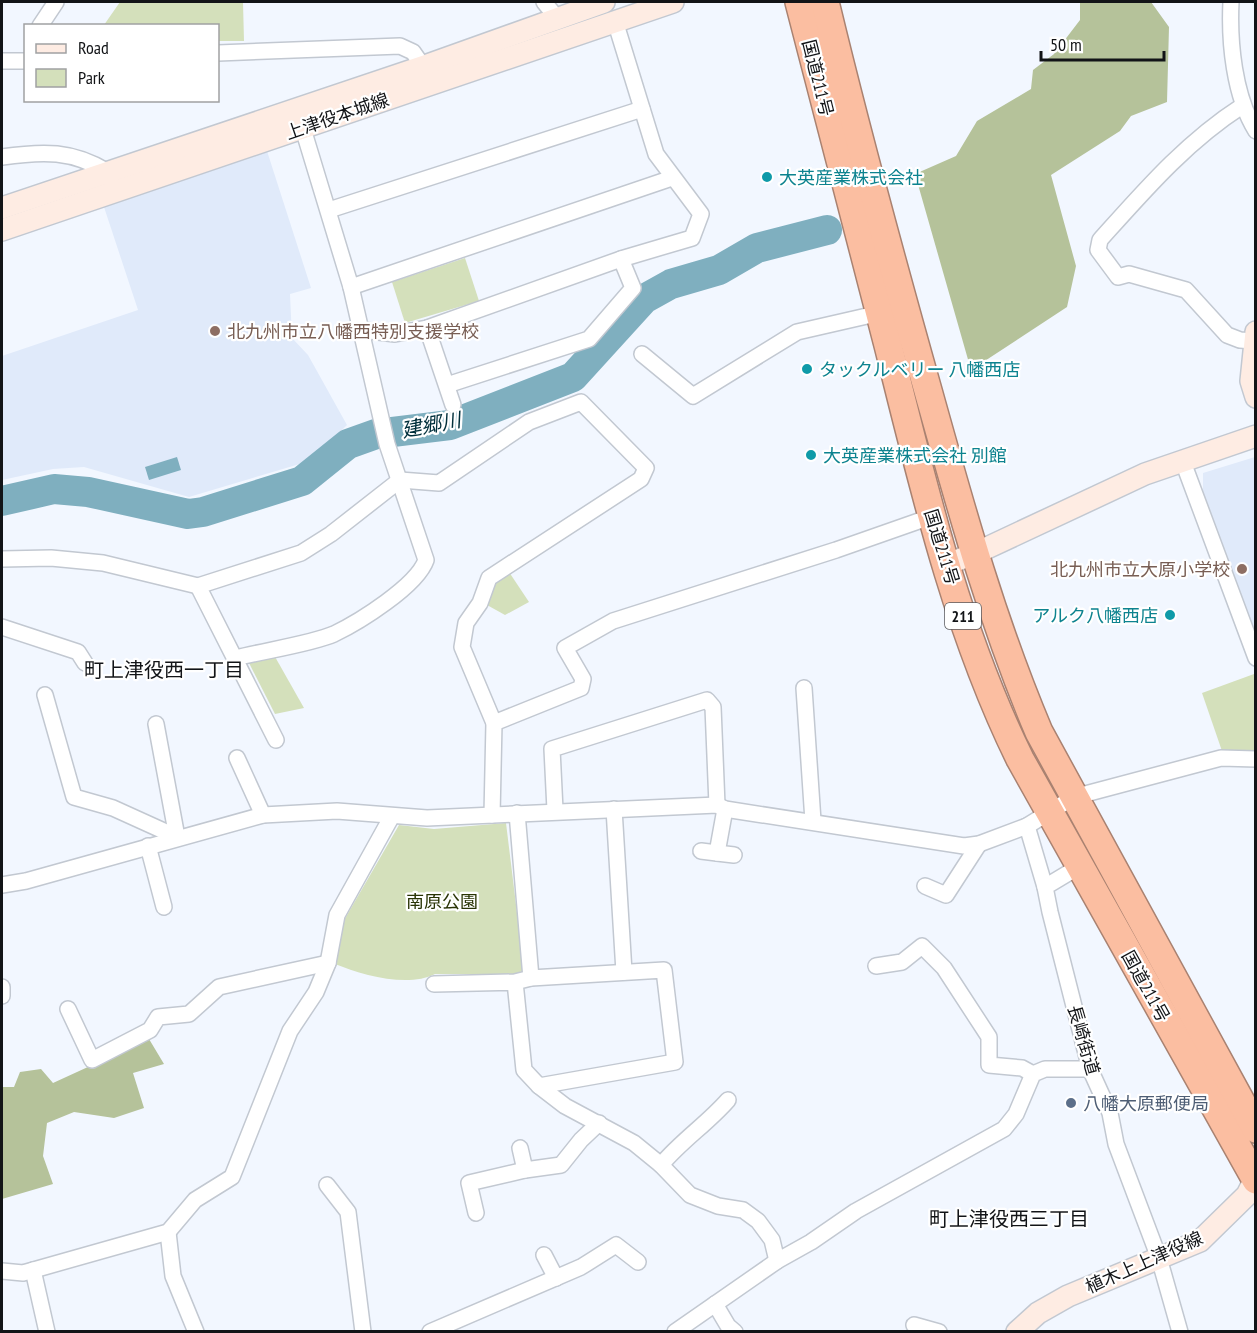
<svg xmlns="http://www.w3.org/2000/svg" width="1257" height="1333" font-family="'PT Sans Narrow','Noto Sans JP',sans-serif">
  <style>
    .built { fill: #e0eafa }
    .green { fill: #d4e0bb }
    .forest { fill: #b5c29a }
    .water { fill: #7fafbf }
    .lines { fill: none; stroke-linecap: round; stroke-linejoin: round }
    .river { stroke: #7fafbf; stroke-width: 30 }
    .street-casing { stroke: #c2c8d1; stroke-width: 18 }
    .secondary-casing { stroke: #c2c8d1; stroke-width: 24 }
    .highway-casing { stroke: #a98271; stroke-width: 30 }
    .street { stroke: #fff; stroke-width: 15 }
    .secondary { stroke: #feece3; stroke-width: 21 }
    .highway { stroke: #fbbea1; stroke-width: 27 }
    .culture-dot { fill: #0f9aa8; stroke: #fff; stroke-width: 2 }
    .education-dot { fill: #8d6e63; stroke: #fff; stroke-width: 2 }
    .service-dot { fill: #5c6f8a; stroke: #fff; stroke-width: 2 }
    .labels { text-anchor: middle; dominant-baseline: central; stroke-width: 4.5; stroke-linejoin: round; paint-order: stroke }
    .shield { fill: #fff; stroke: #595a5d; stroke-width: 1.5 }
    .shield-label { font-size: 16px; font-weight: bold; fill: #121417 }
    .street-label { font-size: 18px; fill: #121417; stroke: #fff }
    .culture-label { font-size: 18px; fill: #0d838f; stroke: #fff; text-anchor: start }
    .education-label { font-size: 18px; fill: #785e54; stroke: #fff; text-anchor: start }
    .park-label { font-size: 18px; fill: #2a3506; stroke: #fff }
    .service-label { font-size: 18px; fill: #4e5e75; stroke: #fff; text-anchor: start }
    .water-label { font-size: 20px; font-style: italic; fill: #002f3b; stroke: #fff }
    .neighbourhood-label { font-size: 20px; fill: #121417; stroke: #fff }
  </style>
  <rect width="100%" height="100%" fill="#f2f7ff"/>
  <g class="built">
    <path d="M267 151 311 288 290 294 292 338 308 355 347 425 314 457 303 463 189 497 84 467 53 469 2 480V356L138 310 104 207Z"/>
    <path d="M1255 457V638L1203 499V473Z"/>
  </g>
  <g class="green">
    <path d="M120 2H243L244 41H218V26L104 25Z"/>
    <path d="M465 258 479 301 405 323 392 282Z"/>
    <path d="M509 572 529 602 505 615 487 605 493 582Z"/>
    <path d="M274 655 304 708 275 714 248 661Z"/>
    <path d="M1254 674 1255 752 1222 751 1202 693Z"/>
    <path d="M506 823 524 970 516 974H435C408 988 362 975 335 964L343 922 399 825 434 829Z"/>
  </g>
  <g class="forest">
    <path d="M1080 2H1151L1169 27 1167 102 1131 116 1120 131 1051 175 1076 266 1067 307 971 370 915 174 956 156 977 121 1031 89 1033 70 1054 54 1080 20Z"/>
    <path d="M149 1039 164 1064 133 1073 144 1108 114 1118 74 1112 47 1123 43 1156 53 1184 2 1199V1087H14L20 1072 41 1069 53 1083Z"/>
  </g>
  <path class="water" d="M177 457 181 470 149 480 145 467Z"/>
  <g class="lines">
    <path class="river" d="M2 501 54 489 88 492 188 514 203 512 302 481 348 444 376 434 450 425 573 377 644 299 671 284 719 270 757 248 827 230"/>
    <defs>
      <g id="street">
        <path d="M544 2 557 18"/>
        <path d="M1231 2C1229 42 1234 96 1256 131"/>
        <path d="M40 26 56 2"/>
        <path d="M218 53 400 46 413 52 427 72"/>
        <path d="M2 61H26"/>
        <path d="M1242 106C1186 142 1144 191 1100 240L1098 250 1118 277 1129 274 1186 290 1227 335 1240 340 1253 341"/>
        <path d="M2 157C43 151 72 150 108 172L110 177"/>
        <path d="M329 210 642 109"/>
        <path d="M351 287 672 178"/>
        <path d="M427 328 453 405"/>
        <path d="M362 330 395 334 427 328 621 259 692 238 701 214 656 154 615 21"/>
        <path d="M642 354 693 396 797 332 880 313"/>
        <path d="M447 385 589 339 633 288 621 259"/>
        <path d="M1183 462 1256 658"/>
        <path d="M2 559 51 558 103 563 198 586"/>
        <path d="M2 627 78 652 85 663"/>
        <path d="M236 658C262 651 311 644 334 634 359 622 417 586 426 560L387 444 351 287 300 119"/>
        <path d="M804 688 813 821"/>
        <path d="M45 695 74 797 113 808 177 837"/>
        <path d="M494 723 581 688 583 679 565 648 613 621 836 550 933 516"/>
        <path d="M156 724 177 837"/>
        <path d="M276 740 198 586 301 553 331 534 400 480 439 483 529 422 581 402 646 468 641 479 489 578 480 603 466 623 462 647 494 723 492 815"/>
        <path d="M237 758 263 815"/>
        <path d="M614 809 624 972"/>
        <path d="M725 809 717 853 734 855"/>
        <path d="M555 810 552 749 707 700 713 707 717 805"/>
        <path d="M517 813 531 978"/>
        <path d="M1027 826 1045 887"/>
        <path d="M148 846 164 907"/>
        <path d="M701 851 717 853"/>
        <path d="M1080 866 1045 887 1050 912 1090 1069 1110 1113 1116 1144 1159 1258 1180 1332"/>
        <path d="M2 885 26 881 263 815 337 811 427 818 717 805 725 809 964 846 979 844 1027 826 1074 797 1221 758 1256 759"/>
        <path d="M925 886 946 895 979 844"/>
        <path d="M876 966 902 962 922 946 944 968 989 1037V1065L1022 1068 1033 1074"/>
        <path d="M434 984 515 982 531 978 664 970 675 1062 539 1086 524 1070 515 982"/>
        <path d="M2 987V996"/>
        <path d="M68 1009 92 1060 150 1030 158 1017 189 1014 219 987 328 963"/>
        <path d="M539 1086 565 1106 634 1143 661 1165 690 1195 718 1206 743 1210 758 1221 772 1240 777 1261"/>
        <path d="M520 1148 525 1170"/>
        <path d="M661 1165C682 1140 707 1124 728 1100"/>
        <path d="M327 1185 348 1212 363 1332"/>
        <path d="M476 1213 469 1183 525 1170 561 1165 581 1140 599 1123"/>
        <path d="M168 1232 173 1276 196 1332"/>
        <path d="M544 1255 556 1278"/>
        <path d="M33 1270 47 1332"/>
        <path d="M2 1271 23 1273 168 1232 195 1200 232 1177 290 1031 316 992 328 963 337 915 392 816"/>
        <path d="M715 1304 728 1326 735 1332"/>
        <path d="M914 1325 939 1332"/>
        <path d="M430 1332 581 1267 616 1245 638 1262"/>
        <path d="M675 1332 777 1261 811 1242 856 1211 1004 1129 1016 1114 1033 1074 1045 1069H1090"/>
      </g>
      <g id="secondary">
        <path d="M2 208 425 66 604 2"/>
        <path d="M2 230 673 2"/>
        <path d="M1256 332 1251 381 1256 397"/>
        <path d="M947 564 974 554 1145 474 1256 436"/>
        <path d="M1017 1332 1038 1313 1068 1296 1200 1241 1247 1195 1256 1177"/>
      </g>
      <g id="highway">
        <path d="M799 2C828 116 859 230 888 345 923 485 956 629 1020 759L1256 1180"/>
        <path d="M825 2C856 131 891 259 927 387 960 505 991 619 1039 732L1256 1129"/>
      </g>
    </defs>
    <use href="#street" class="street-casing"/>
    <use href="#secondary" class="secondary-casing"/>
    <use href="#highway" class="highway-casing"/>
    <use href="#street" class="street"/>
    <use href="#secondary" class="secondary"/>
    <use href="#highway" class="highway"/>
  </g>
  <g class="culture-dot">
    <circle cx="767" cy="177" r="6"/>
    <circle cx="807" cy="369" r="6"/>
    <circle cx="811" cy="455" r="6"/>
    <circle cx="1170" cy="615" r="6"/>
  </g>
  <g class="education-dot">
    <circle cx="215" cy="331" r="6"/>
    <circle cx="1242" cy="569" r="6"/>
  </g>
  <circle class="service-dot" cx="1071" cy="1103" r="6"/>
  <g class="labels">
    <rect class="shield" x="945" y="603" width="36" height="26" rx="4.5"/>
    <g class="shield-label">
      <text x="963" y="616">211</text>
    </g>
    <g class="street-label">
      <text transform="translate(818 78) rotate(76)">国道211号</text>
      <text transform="translate(337 116) rotate(-19)">上津役本城線</text>
      <text transform="translate(942 547) rotate(73)">国道211号</text>
      <text transform="translate(1146 986) rotate(61)">国道211号</text>
      <text transform="translate(1084 1040) rotate(74)">長崎街道</text>
      <text transform="translate(1144 1262) rotate(-24)">植木上上津役線</text>
    </g>
    <g class="culture-label">
      <text x="779" y="177">大英産業株式会社</text>
      <text x="819" y="369">タックルベリー 八幡西店</text>
      <text x="823" y="455">大英産業株式会社 別館</text>
      <text x="1158" y="615" text-anchor="end">アルク八幡西店</text>
    </g>
    <g class="education-label">
      <text x="227" y="331">北九州市立八幡西特別支援学校</text>
      <text x="1230" y="569" text-anchor="end">北九州市立大原小学校</text>
    </g>
    <g class="park-label">
      <text x="442" y="901">南原公園</text>
    </g>
    <g class="service-label">
      <text x="1083" y="1103">八幡大原郵便局</text>
    </g>
    <g class="water-label">
      <text transform="translate(431 425) rotate(-11)">建郷川</text>
    </g>
    <g class="neighbourhood-label">
      <text x="164" y="670">町上津役西一丁目</text>
      <text x="1009" y="1219">町上津役西三丁目</text>
    </g>
  </g>
  <rect width="1257" height="1333" fill="none" stroke="#121417" stroke-width="6"/>
  <rect x="24" y="24" width="195" height="78" fill="#ffffff" stroke="#a0a1a2" stroke-width="1.5"/>
  <rect x="36" y="44" width="30" height="9" fill="#feece3" stroke="#a0a1a2" stroke-width="1.5"/>
  <text x="78" y="54" font-size="18" fill="#121417">Road</text>
  <rect x="36" y="69" width="30" height="18" fill="#d4e0bb" stroke="#a0a1a2" stroke-width="1.5"/>
  <text x="78" y="84" font-size="18" fill="#121417">Park</text>
  <path d="M1041 51v9h123v-9" fill="none" stroke="#121417" stroke-width="3"/>
  <text x="1050" y="51" font-size="18" fill="#121417" stroke="#ffffff" stroke-width="4.5" paint-order="stroke">50 m</text>
</svg>
